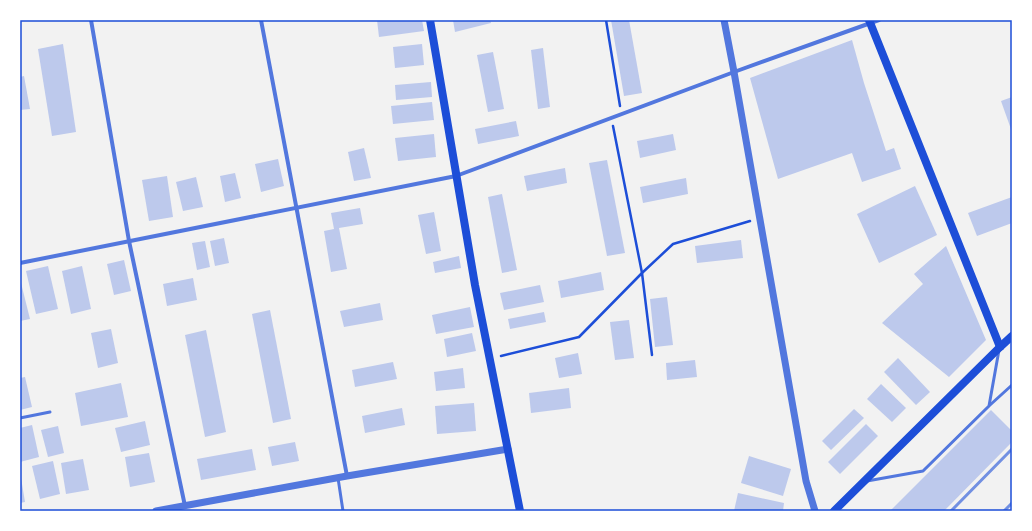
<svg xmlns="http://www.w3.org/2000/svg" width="1032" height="531" font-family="Arial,sans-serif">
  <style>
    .building { fill: #bdc9ec }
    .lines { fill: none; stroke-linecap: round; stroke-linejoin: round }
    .path { stroke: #1d4ed8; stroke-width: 2.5 }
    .service { stroke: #5277de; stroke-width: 3 }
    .minor { stroke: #5277de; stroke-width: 4 }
    .tertiary { stroke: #5277de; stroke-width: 7 }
    .secondary { stroke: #1d4ed8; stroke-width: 8 }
    .rail { stroke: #7290e2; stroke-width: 3 }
    .neatline { fill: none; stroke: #1d4ed8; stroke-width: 1.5 }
  </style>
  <rect width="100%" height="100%" fill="#f2f2f2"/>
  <g class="building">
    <path d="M377 20H422L424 31 379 37Z"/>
    <path d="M453 20H490L491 23 455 32Z"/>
    <path d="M611 20H629L642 93 624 96Z"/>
    <path d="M852 40 864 83 886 151 894 148 901 169 862 182 852 153 778 179 750 78Z"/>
    <path d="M63 44 76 132 52 136 38 49Z"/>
    <path d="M422 44 424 65 395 68 393 47Z"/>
    <path d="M543 48 550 107 538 109 531 50Z"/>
    <path d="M493 52 504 109 488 112 477 55Z"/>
    <path d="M24 76 30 109 20 110V77Z"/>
    <path d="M431 82 432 97 396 100 395 85Z"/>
    <path d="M1012 97V132L1001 101Z"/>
    <path d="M432 102 434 120 393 124 391 106Z"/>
    <path d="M516 121 519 136 478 144 475 129Z"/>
    <path d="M434 134 436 157 398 161 395 138Z"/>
    <path d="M673 134 676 150 640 158 637 141Z"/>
    <path d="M364 148 371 178 354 181 348 152Z"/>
    <path d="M278 159 284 186 261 192 255 164Z"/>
    <path d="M607 160 625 253 607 256 589 163Z"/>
    <path d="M565 168 567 183 527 191 524 176Z"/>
    <path d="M235 173 241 198 225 202 220 176Z"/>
    <path d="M167 176 173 217 149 221 142 180Z"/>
    <path d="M196 177 203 207 183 211 176 182Z"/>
    <path d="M686 178 688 194 643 203 640 187Z"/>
    <path d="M915 186 937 235 879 263 857 214Z"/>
    <path d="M502 194 517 270 502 273 488 197Z"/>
    <path d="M1012 197V223L977 236 968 213Z"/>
    <path d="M360 208 363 224 339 228 347 269 331 272 324 231 334 229 331 213Z"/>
    <path d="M434 212 441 251 426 254 418 215Z"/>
    <path d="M224 238 229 263 215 266 210 241Z"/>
    <path d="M741 240 743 258 697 263 695 246Z"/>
    <path d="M205 241 210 267 197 270 192 243Z"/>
    <path d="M946 246 986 340 949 377 882 323 923 284 914 274Z"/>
    <path d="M459 256 461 268 435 273 433 262Z"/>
    <path d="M124 260 131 291 114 295 107 264Z"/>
    <path d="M48 266 58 309 36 314 26 271Z"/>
    <path d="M82 266 91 309 71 314 62 271Z"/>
    <path d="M601 272 604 290 561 298 558 281Z"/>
    <path d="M193 278 197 300 167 306 163 284Z"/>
    <path d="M20 279 30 319 20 321Z"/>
    <path d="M540 285 544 302 504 310 500 293Z"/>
    <path d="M667 297 673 345 655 347 650 299Z"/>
    <path d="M380 303 383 320 344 327 340 311Z"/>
    <path d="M470 307 474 327 436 334 432 315Z"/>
    <path d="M270 310 291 419 273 423 252 314Z"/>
    <path d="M544 312 546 322 510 329 508 319Z"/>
    <path d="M629 320 634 358 615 360 610 322Z"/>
    <path d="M111 329 118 363 98 368 91 333Z"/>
    <path d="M206 330 226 432 205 437 185 335Z"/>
    <path d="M472 333 476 351 447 357 444 339Z"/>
    <path d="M578 353 582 374 559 378 555 358Z"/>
    <path d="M898 358 930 392 916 405 884 372Z"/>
    <path d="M695 360 697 377 667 380 666 363Z"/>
    <path d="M393 362 397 379 355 387 352 370Z"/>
    <path d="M463 368 465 388 436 391 434 372Z"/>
    <path d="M25 377 32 407 20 410V378Z"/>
    <path d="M121 383 128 417 81 426 75 393Z"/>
    <path d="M881 384 906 408 892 422 867 399Z"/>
    <path d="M569 388 571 408 531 413 529 393Z"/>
    <path d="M474 403 476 431 437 434 435 406Z"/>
    <path d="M402 408 405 425 365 433 362 416Z"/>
    <path d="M854 409 864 418 831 450 822 441Z"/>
    <path d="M991 410 1012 431V442L944 511H890Z"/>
    <path d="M145 421 150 445 121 452 115 428Z"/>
    <path d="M866 424 878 436 840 474 828 462Z"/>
    <path d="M32 425 39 457 20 462V428Z"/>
    <path d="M58 426 64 453 48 457 41 430Z"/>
    <path d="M295 442 299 461 272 466 268 447Z"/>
    <path d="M252 449 256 470 201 480 197 459Z"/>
    <path d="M149 453 155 482 130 487 125 457Z"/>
    <path d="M749 456 791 469 783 496 741 483Z"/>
    <path d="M83 459 89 490 66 494 61 463Z"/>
    <path d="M53 461 60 494 40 499 32 466Z"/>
    <path d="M20 478H21L25 502 20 503Z"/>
    <path d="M738 493 784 503 783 511H734Z"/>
  </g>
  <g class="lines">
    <g class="path">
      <path d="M606 20 620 106"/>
      <path d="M613 126 642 273 652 355"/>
      <path d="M501 356 579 337 642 273 673 244 750 221"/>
    </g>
    <g class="service">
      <path d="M990 405 1012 385"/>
      <path d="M20 418 50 412"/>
      <path d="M338 478 343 511"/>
      <path d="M867 481 923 471 989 406 999 350"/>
    </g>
    <g class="minor">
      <path d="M91 20 129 241 185 506"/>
      <path d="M261 20 347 476"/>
      <path d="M20 263 456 176 734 72 879 20"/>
    </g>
    <g class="tertiary">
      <path d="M724 20 734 72 806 481 815 511"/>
      <path d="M156 511 347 476 508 449"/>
    </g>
    <g class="secondary">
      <path d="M430 20 475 285 520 511"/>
      <path d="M869 20 1000 347"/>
      <path d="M834 511 1000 347 1012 336"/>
    </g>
    <g class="rail">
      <path d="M951 511 1012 449"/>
      <path d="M1004 511 1012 503"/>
    </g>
  </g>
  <rect width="1032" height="531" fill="none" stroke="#ffffff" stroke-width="42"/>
  <rect x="21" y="21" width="990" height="489" class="neatline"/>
</svg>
